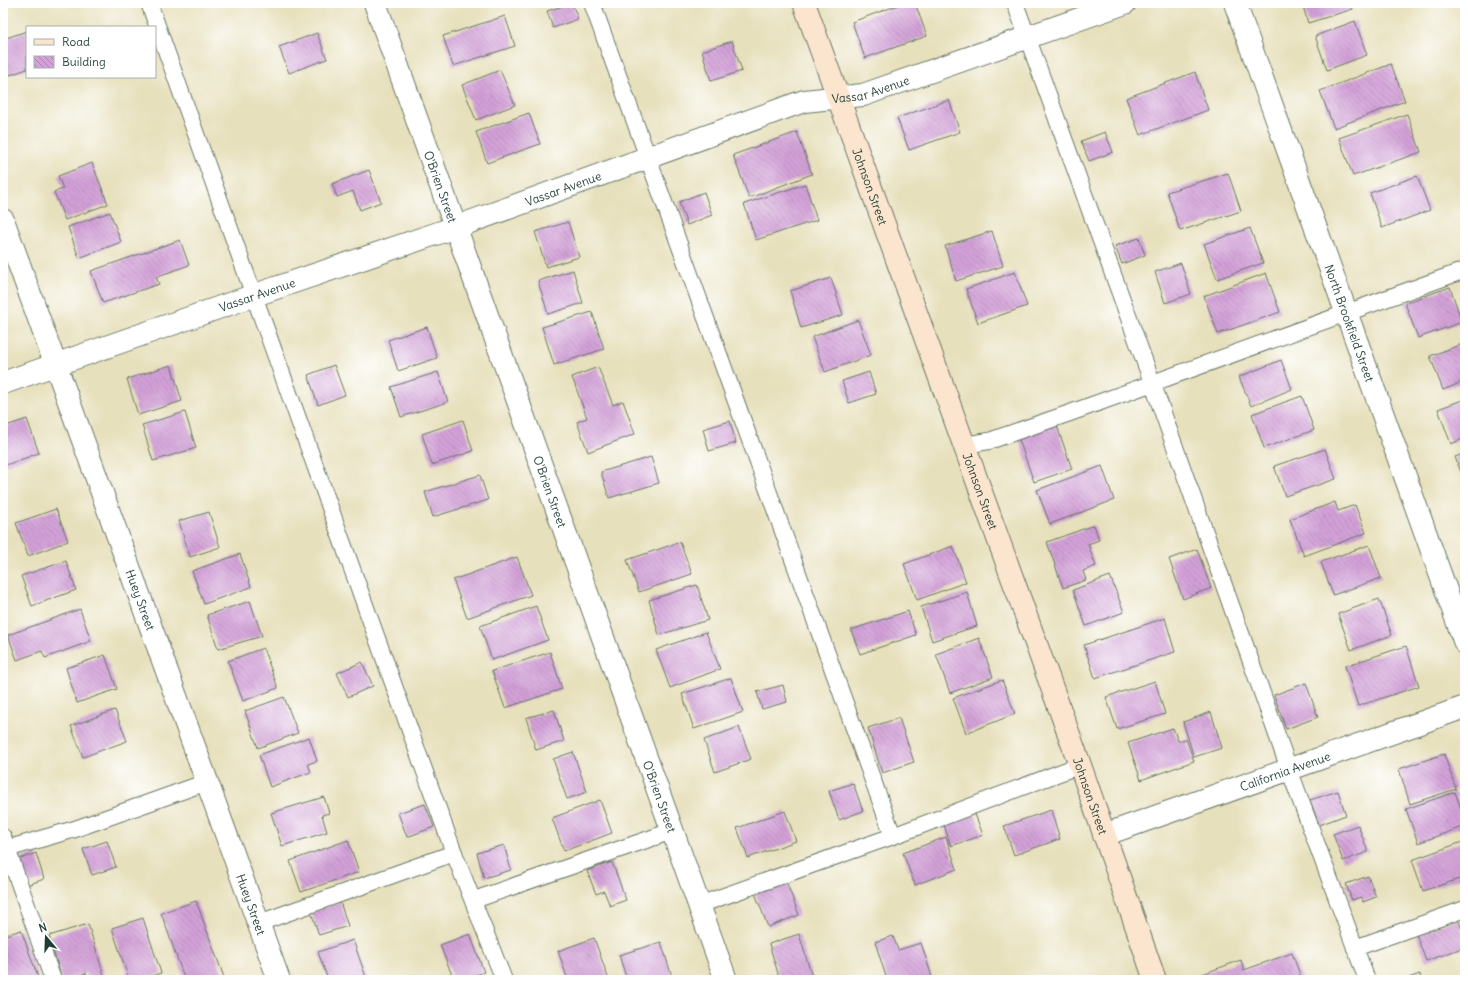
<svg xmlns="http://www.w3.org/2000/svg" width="1468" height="983" font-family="Delius,sans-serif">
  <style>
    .building { fill: url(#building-back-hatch) }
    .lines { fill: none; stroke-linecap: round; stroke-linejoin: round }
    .lane-casing { stroke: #657664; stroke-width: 18 }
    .street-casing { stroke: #657664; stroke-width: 24 }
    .secondary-casing { stroke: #657664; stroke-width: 24 }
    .lane { stroke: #fff; stroke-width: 16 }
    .street { stroke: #fff; stroke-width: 22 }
    .secondary { stroke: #fce5cf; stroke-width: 22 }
    .labels { text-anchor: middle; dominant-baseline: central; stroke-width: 4; stroke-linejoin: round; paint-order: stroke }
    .street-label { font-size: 12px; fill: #1f3d34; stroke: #fff }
  </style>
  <defs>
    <pattern id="building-back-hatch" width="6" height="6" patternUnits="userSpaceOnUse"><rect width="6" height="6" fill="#d3a1d8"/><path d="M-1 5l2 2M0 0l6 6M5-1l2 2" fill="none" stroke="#ab84b0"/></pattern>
  </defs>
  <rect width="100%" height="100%" fill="#fff"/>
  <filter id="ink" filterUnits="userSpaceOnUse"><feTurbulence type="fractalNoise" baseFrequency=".025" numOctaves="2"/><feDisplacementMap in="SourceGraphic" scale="8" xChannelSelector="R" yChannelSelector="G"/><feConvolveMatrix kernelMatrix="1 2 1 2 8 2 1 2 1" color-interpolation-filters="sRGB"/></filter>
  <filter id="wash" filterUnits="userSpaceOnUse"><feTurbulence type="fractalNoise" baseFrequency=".012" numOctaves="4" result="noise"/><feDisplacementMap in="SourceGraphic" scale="16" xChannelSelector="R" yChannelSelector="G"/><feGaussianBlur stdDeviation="0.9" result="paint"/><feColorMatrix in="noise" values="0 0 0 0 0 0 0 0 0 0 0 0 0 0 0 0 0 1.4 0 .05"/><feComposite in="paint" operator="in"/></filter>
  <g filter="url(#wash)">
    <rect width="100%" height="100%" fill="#e7e0bc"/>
    <g id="blocks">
      <g class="building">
        <path d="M572 3 578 19 553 28 547 11Z"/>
        <path d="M904 3H915L927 36 865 58 852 22Z"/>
        <path d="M1302 3H1351L1353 9 1308 23Z"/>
        <path d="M505 16 515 46 453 66 443 36Z"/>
        <path d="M1355 21 1367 55 1327 70 1315 36Z"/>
        <path d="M27 31V69L10 75 3 56V39Z"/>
        <path d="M317 33 327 59 289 73 279 47Z"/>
        <path d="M732 41 742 71 711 81 702 51Z"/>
        <path d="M1391 64 1405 101 1334 128 1320 91Z"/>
        <path d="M500 70 515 105 476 120 462 85Z"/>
        <path d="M1195 72 1208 110 1140 135 1126 98Z"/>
        <path d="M949 100 960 132 909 150 897 118Z"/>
        <path d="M529 113 540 144 487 163 476 132Z"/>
        <path d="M1407 114 1421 152 1353 176 1339 138Z"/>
        <path d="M797 132 812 174 749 198 733 155Z"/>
        <path d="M1105 132 1113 152 1089 161 1081 141Z"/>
        <path d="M92 163 108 204 65 220 54 192 63 189 58 176Z"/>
        <path d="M369 170 381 202 360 210 353 191 337 197 332 184Z"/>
        <path d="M1228 173 1241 211 1180 231 1167 192Z"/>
        <path d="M1417 176 1430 210 1382 228 1370 193Z"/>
        <path d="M805 184 817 220 756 240 744 204Z"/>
        <path d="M704 192 712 215 687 225 679 202Z"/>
        <path d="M110 212 121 242 79 258 68 227Z"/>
        <path d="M568 222 579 257 546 267 535 232Z"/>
        <path d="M1250 228 1263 263 1217 279 1204 244Z"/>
        <path d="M992 231 1003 266 956 281 945 246Z"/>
        <path d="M1139 238 1145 255 1122 264 1115 246Z"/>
        <path d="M180 240 189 265 156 277 159 284 103 303 91 271Z"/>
        <path d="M1181 263 1191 294 1165 303 1155 272Z"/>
        <path d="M573 270 583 303 548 314 538 281Z"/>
        <path d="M1015 272 1027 306 978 323 966 289Z"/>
        <path d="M1266 273 1280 312 1218 334 1204 296Z"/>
        <path d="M831 278 843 315 801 328 790 291Z"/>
        <path d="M1450 287 1462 322 1418 338 1405 303Z"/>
        <path d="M592 312 604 349 554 365 542 327Z"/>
        <path d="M858 320 871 355 825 372 812 337Z"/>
        <path d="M427 327 437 358 398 371 388 340Z"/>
        <path d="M1465 343V381L1443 390 1430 356Z"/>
        <path d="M1281 360 1292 389 1251 406 1239 377Z"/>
        <path d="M171 365 182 401 138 415 127 379Z"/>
        <path d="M334 365 345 395 318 405 308 375Z"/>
        <path d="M598 367 613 405 623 401 635 434 588 452 577 422 587 418 572 377Z"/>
        <path d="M438 372 448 402 401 417 391 387Z"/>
        <path d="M869 372 876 394 849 403 842 381Z"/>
        <path d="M1302 396 1314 430 1264 448 1252 414Z"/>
        <path d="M1465 399V438L1451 444 1438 409Z"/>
        <path d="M185 412 196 448 153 461 142 425Z"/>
        <path d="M27 419 39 453 3 466V427Z"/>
        <path d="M463 420 473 451 432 465 422 434Z"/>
        <path d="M730 421 736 443 709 451 703 429Z"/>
        <path d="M1056 423 1072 469 1034 482 1018 437Z"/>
        <path d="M1325 449 1336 479 1285 496 1274 466Z"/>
        <path d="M1465 453V482L1455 457Z"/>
        <path d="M651 457 659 483 609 498 601 472Z"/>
        <path d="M1102 466 1114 500 1050 524 1037 490Z"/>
        <path d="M480 475 488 500 433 517 425 492Z"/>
        <path d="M1335 502 1338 511 1355 505 1366 533 1304 556 1290 519Z"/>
        <path d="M56 509 68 541 28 556 16 523Z"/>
        <path d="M209 512 220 547 190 557 179 521Z"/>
        <path d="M1094 525 1099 540 1088 544 1096 566 1083 571 1086 580 1063 588 1047 542Z"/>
        <path d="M680 542 692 574 639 592 627 560Z"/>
        <path d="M1369 545 1381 578 1333 595 1321 562Z"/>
        <path d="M953 546 966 582 917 600 904 564Z"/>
        <path d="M1197 549 1211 588 1183 599 1169 559Z"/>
        <path d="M240 554 251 587 204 604 192 571Z"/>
        <path d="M517 557 531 595 467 618 453 580Z"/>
        <path d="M66 561 76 590 32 606 21 576Z"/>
        <path d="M1110 576 1124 612 1086 626 1073 590Z"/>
        <path d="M697 585 708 620 659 635 649 600Z"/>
        <path d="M967 592 977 626 932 641 921 607Z"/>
        <path d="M1379 599 1392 635 1351 650 1338 614Z"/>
        <path d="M250 601 262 636 218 649 207 615Z"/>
        <path d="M536 606 548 640 492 660 480 626Z"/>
        <path d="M80 609 91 641 45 658 42 651 17 660 8 635Z"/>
        <path d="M908 611 916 635 860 654 851 630Z"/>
        <path d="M1165 618 1175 652 1095 678 1084 645Z"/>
        <path d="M706 632 720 669 670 688 656 650Z"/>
        <path d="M979 638 993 677 950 693 936 654Z"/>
        <path d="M1406 646 1419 686 1358 706 1345 666Z"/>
        <path d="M263 648 278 688 243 701 228 661Z"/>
        <path d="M550 652 562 689 505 708 492 671Z"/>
        <path d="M105 655 117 689 77 703 66 668Z"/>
        <path d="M362 662 373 686 348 697 337 673Z"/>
        <path d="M731 678 743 712 694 729 682 694Z"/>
        <path d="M1002 680 1015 714 966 733 953 698Z"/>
        <path d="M1155 681 1165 714 1117 729 1106 697Z"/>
        <path d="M1306 683 1318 717 1286 729 1274 695Z"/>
        <path d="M783 685 787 702 762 709 757 692Z"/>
        <path d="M284 697 298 733 258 748 245 711Z"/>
        <path d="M115 710 127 741 83 757 71 726Z"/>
        <path d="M554 710 564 741 536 750 526 718Z"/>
        <path d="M1211 712 1222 748 1194 757 1183 722Z"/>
        <path d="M899 718 914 762 882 773 868 728Z"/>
        <path d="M739 727 751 759 715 772 704 740Z"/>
        <path d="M1173 728 1178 741 1186 739 1194 761 1141 780 1128 743Z"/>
        <path d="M309 737 317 761 308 764 311 772 270 787 259 755Z"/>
        <path d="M573 752 587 792 567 799 553 759Z"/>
        <path d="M1444 754 1456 789 1410 804 1399 769Z"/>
        <path d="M853 783 863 811 839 820 829 791Z"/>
        <path d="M1338 791 1346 815 1319 825 1310 800Z"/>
        <path d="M1455 792 1465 820V826L1418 843 1406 809Z"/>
        <path d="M324 797 329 813 322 815 327 832 282 846 271 813Z"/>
        <path d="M600 800 612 833 564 851 552 818Z"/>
        <path d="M425 804 434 827 407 837 398 813Z"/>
        <path d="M1051 810 1060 839 1014 855 1004 826Z"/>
        <path d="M785 811 796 841 748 858 737 828Z"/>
        <path d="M975 814 983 835 951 846 944 825Z"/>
        <path d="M1358 825 1368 852 1343 861 1333 834Z"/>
        <path d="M946 837 957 869 915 885 903 853Z"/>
        <path d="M348 840 359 872 301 892 290 861Z"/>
        <path d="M107 841 116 867 92 875 83 849Z"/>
        <path d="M1465 841V877L1423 891 1412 860Z"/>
        <path d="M504 845 511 870 484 878 477 853Z"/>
        <path d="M36 853 44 879 27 885 18 860Z"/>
        <path d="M612 862 626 900 610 906 604 891 596 894 587 871Z"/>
        <path d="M1368 876 1376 897 1363 902 1361 897 1352 900 1346 884Z"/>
        <path d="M786 881 799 915 768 927 755 893Z"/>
        <path d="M196 901 225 980H185L161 913Z"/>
        <path d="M340 902 348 926 319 935 311 912Z"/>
        <path d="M143 918 161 973 138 980H129L112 928Z"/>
        <path d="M1458 919 1465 937V947L1426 961 1416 934Z"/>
        <path d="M88 924 104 975 88 980 86 973 62 980 49 936Z"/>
        <path d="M21 930 38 977 29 980H3V936Z"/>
        <path d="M470 934 484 972 463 980H454L440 945Z"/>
        <path d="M799 934 813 980H780L769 944Z"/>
        <path d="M893 936 898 950 921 943 933 980H887L875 942Z"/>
        <path d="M594 938 609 980H568L558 951Z"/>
        <path d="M353 940 367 980H328L318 952Z"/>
        <path d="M661 942 673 980H627L619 955Z"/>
        <path d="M1292 953 1302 980H1186L1241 960 1244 970Z"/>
        <path d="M1420 974 1421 980H1403Z"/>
      </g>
    </g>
  </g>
  <g filter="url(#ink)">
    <use href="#blocks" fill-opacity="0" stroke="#657664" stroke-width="1"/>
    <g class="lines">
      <defs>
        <g id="lane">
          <path d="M149 3 454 853 504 980"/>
          <path d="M592 3 893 836"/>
          <path d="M1015 3 1152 382 1289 769 1367 980"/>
          <path d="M964 445 989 441 1070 413 1465 270"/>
          <path d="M3 837 53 980"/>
          <path d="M3 850 75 829 207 782"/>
          <path d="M474 900 672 831"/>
          <path d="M699 905 893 836 1080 765"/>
          <path d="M259 923 454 853"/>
          <path d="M1355 948 1465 909"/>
        </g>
        <g id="street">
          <path id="s1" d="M375 3 726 980"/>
          <path id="s2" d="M1235 3 1465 643"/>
          <path id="s3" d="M3 220 279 980"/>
          <path id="s4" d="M3 383 255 295 456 227 804 101 863 95 1125 3"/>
          <path id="s5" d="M1104 835 1465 707"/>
        </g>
        <g id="secondary">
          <path id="s6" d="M804 3 1080 765 1155 980"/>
        </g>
      </defs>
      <use href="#lane" class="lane-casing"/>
      <use href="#street" class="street-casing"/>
      <use href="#secondary" class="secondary-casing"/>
      <use href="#lane" class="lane"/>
      <use href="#street" class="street"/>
      <use href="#secondary" class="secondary"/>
    </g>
  </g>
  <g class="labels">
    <g class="street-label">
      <text stroke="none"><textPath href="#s4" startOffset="917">Vassar Avenue</textPath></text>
      <text stroke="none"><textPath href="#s1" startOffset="195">O'Brien Street</textPath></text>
      <text stroke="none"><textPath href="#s6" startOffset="195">Johnson Street</textPath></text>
      <text stroke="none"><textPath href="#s4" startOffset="593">Vassar Avenue</textPath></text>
      <text stroke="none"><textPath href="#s4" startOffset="269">Vassar Avenue</textPath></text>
      <text stroke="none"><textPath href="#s2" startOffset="340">North Brookfield Street</textPath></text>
      <text stroke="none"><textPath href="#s1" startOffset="519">O'Brien Street</textPath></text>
      <text stroke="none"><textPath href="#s6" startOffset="519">Johnson Street</textPath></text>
      <text stroke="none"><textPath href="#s3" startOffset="404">Huey Street</textPath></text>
      <text stroke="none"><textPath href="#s5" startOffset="192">California Avenue</textPath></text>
      <text stroke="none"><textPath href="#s1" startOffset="843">O'Brien Street</textPath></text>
      <text stroke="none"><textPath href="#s6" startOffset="843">Johnson Street</textPath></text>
      <text stroke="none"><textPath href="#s3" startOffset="728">Huey Street</textPath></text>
    </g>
  </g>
  <rect width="1468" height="983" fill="none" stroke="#fff" stroke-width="16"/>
  <rect x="26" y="26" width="130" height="52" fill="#ffffff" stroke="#a5b1ae"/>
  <rect x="34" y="39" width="20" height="6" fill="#fce5cf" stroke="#a5b1ae"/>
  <text x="62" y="46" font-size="12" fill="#1f3d34">Road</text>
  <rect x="34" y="56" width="20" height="12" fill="url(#building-back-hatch)" stroke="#a5b1ae"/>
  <text x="62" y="66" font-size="12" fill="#1f3d34">Building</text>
  <g transform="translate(46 937) rotate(341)" stroke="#ffffff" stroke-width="3" paint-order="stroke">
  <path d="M0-3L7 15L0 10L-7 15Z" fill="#1f3d34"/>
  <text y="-6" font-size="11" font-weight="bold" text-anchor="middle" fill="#1f3d34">N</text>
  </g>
</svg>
